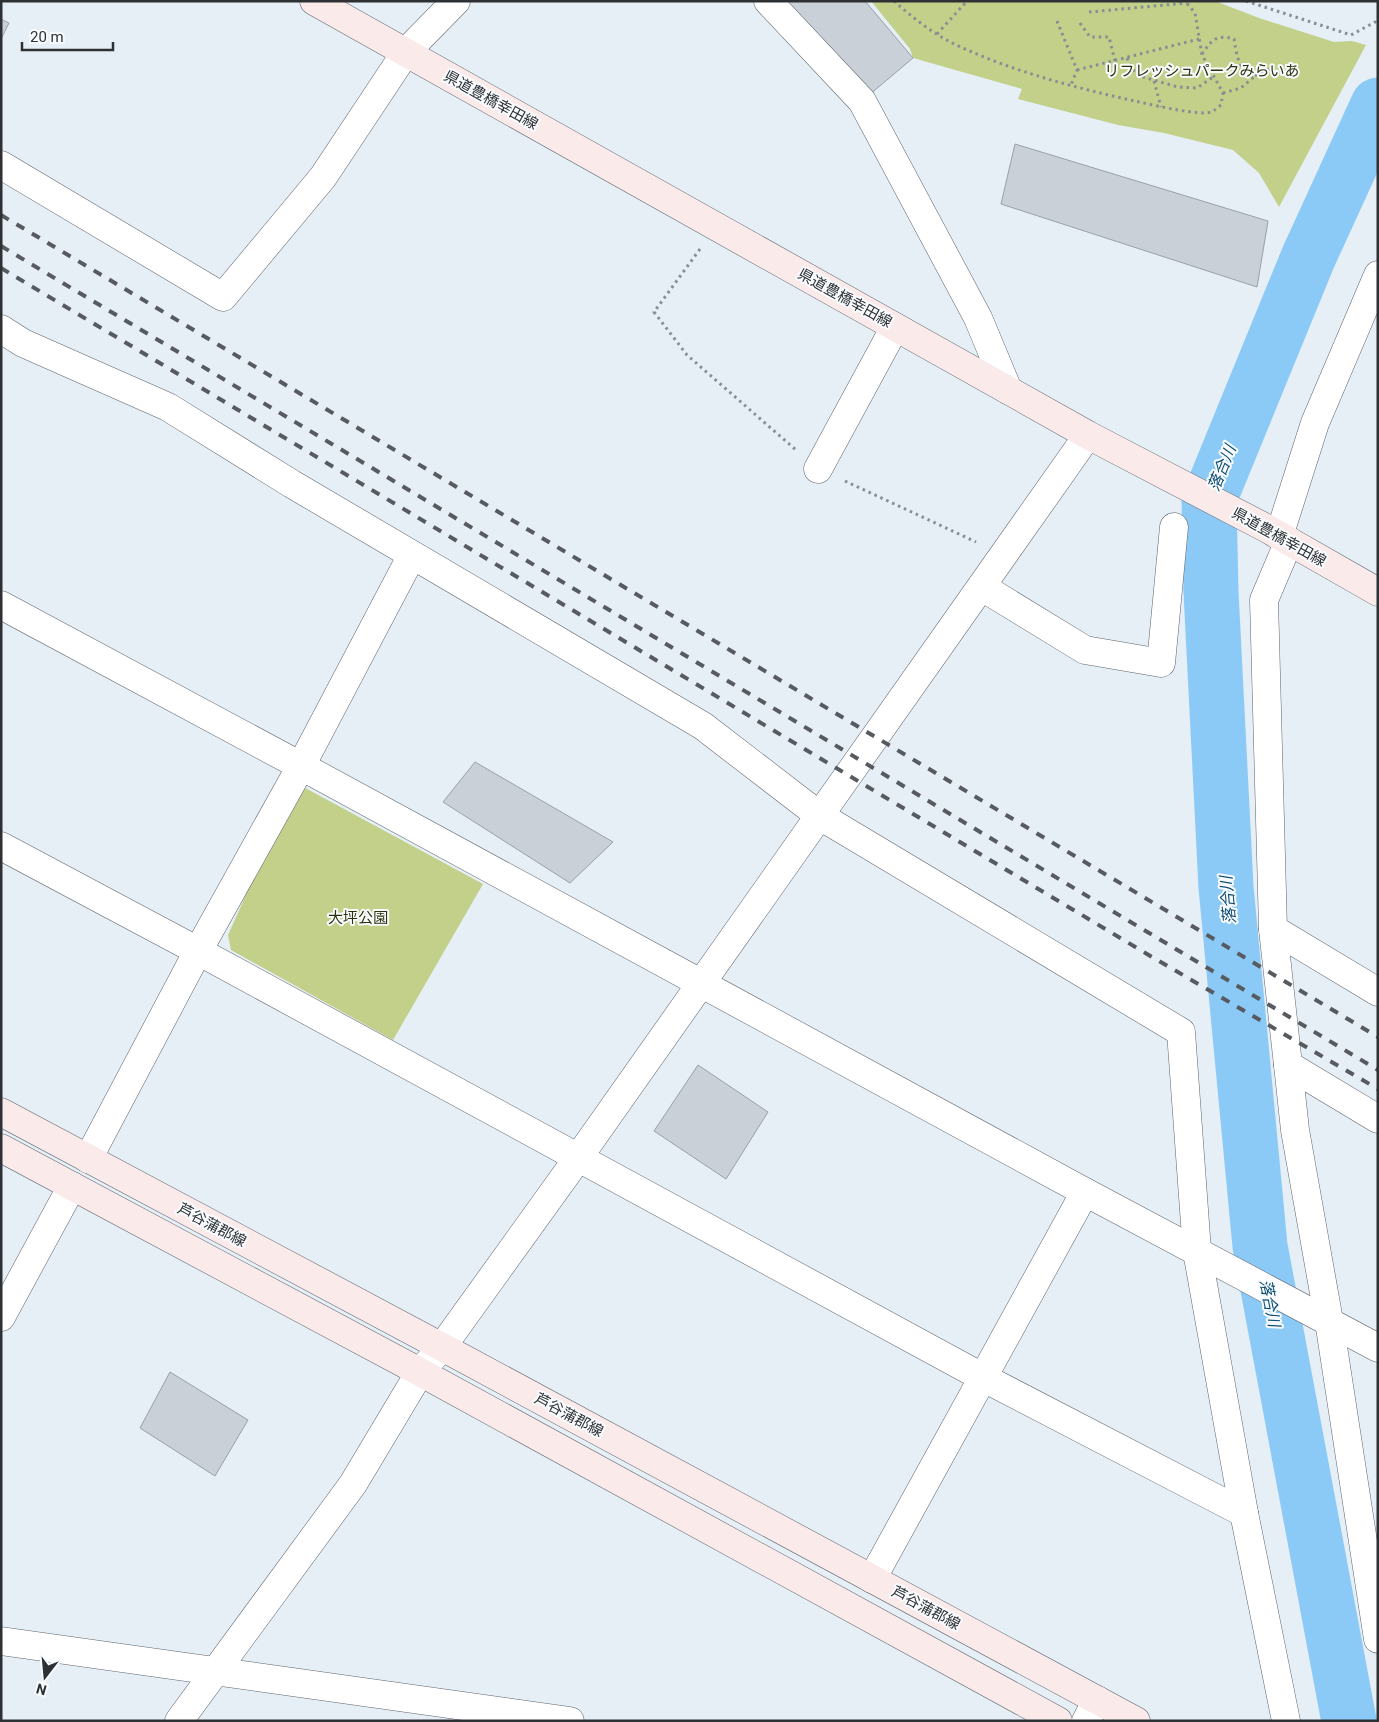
<svg xmlns="http://www.w3.org/2000/svg" width="1379" height="1722" font-family="Roboto,'Noto Sans JP',sans-serif">
  <style>
    .green { fill: #c2d08a }
    .lines { fill: none; stroke-linecap: round; stroke-linejoin: round }
    .river { stroke: #8bcaf6; stroke-width: 55 }
    .building { fill: #c9d0d8; stroke: #99a0a7 }
    .minor-casing { stroke: #5e656c; stroke-width: 29 }
    .tertiary-casing { stroke: #5e656c; stroke-width: 29 }
    .secondary-casing { stroke: #5e656c; stroke-width: 29 }
    .path { stroke: #888e93; stroke-width: 3; stroke-dasharray: 2.5 4; stroke-linecap: butt }
    .minor { stroke: #fff; stroke-width: 28 }
    .tertiary { stroke: #fff; stroke-width: 28 }
    .secondary { stroke: #faeaea; stroke-width: 28 }
    .rail { stroke: #575b5f; stroke-width: 4; stroke-dasharray: 9 9; stroke-linecap: butt }
    .labels { text-anchor: middle; dominant-baseline: central; stroke-width: 4; stroke-linejoin: round; paint-order: stroke }
    .park-label { font-size: 15px; fill: #2c320d; stroke: #f8fbfe }
    .street-label { font-size: 15px; fill: #2e3134; stroke: #f8fbfe }
    .water-label { font-size: 16px; font-style: italic; fill: #0d4d71; stroke: #f8fbfe }
  </style>
  <rect width="100%" height="100%" fill="#e6eef6"/>
  <g class="green">
    <path d="M871 1H1215L1259 18 1334 42 1352 41 1366 45 1279 207 1259 173 1233 150 1164 133 1118 125 1018 99 1022 89 913 58 910 49Z"/>
    <path d="M296 783 483 884 393 1040 231 950 228 935Z"/>
  </g>
  <g class="lines">
    <path class="river" d="M1349 1721 1260 1246 1226 887 1211 592 1209 500 1308 258 1378 105"/>
  </g>
  <g class="building">
    <path d="M777 1H865L913 58 862 101Z"/>
    <path d="M1 19 9 23 1 39Z"/>
    <path d="M1015 144 1268 221 1257 287 1001 204Z"/>
    <path d="M475 762 613 842 570 883 443 802Z"/>
    <path d="M698 1065 768 1112 726 1179 654 1131Z"/>
    <path d="M170 1372 248 1420 215 1476 140 1428Z"/>
  </g>
  <g class="lines">
    <defs>
      <g id="minor">
        <path d="M768 1 862 101 978 318 1008 390"/>
        <path d="M1 165 223 297 323 177 406 52"/>
        <path d="M1 329 23 343 168 407 292 484 703 726 820 816 1181 1032 1197 1251 1244 1513 1286 1721"/>
        <path d="M818 469 895 327"/>
        <path d="M1279 536 1315 423 1378 275"/>
        <path d="M1289 541 1264 600 1273 929 1378 992"/>
        <path d="M982 587 1085 650 1161 663 1174 527"/>
        <path d="M1 605 301 766 1085 1192 1378 1348"/>
        <path d="M1 846 198 951 982 1377 1244 1513"/>
        <path d="M1273 929 1288 1065"/>
        <path d="M1378 1119 1288 1065 1295 1130 1329 1321 1378 1639"/>
        <path d="M88 1159 198 951 301 766 412 555"/>
        <path d="M1 1317 72 1186"/>
        <path d="M872 1579 1085 1192"/>
      </g>
      <g id="tertiary">
        <path d="M406 52 456 1"/>
        <path d="M1 1641 570 1721"/>
        <path d="M179 1721 353 1484 420 1372 442 1347 578 1158 1088 435"/>
        <path d="M1086 1721 1097 1700"/>
      </g>
      <g id="secondary">
        <path d="M314 1 1088 435 1266 528 1378 592"/>
        <path d="M1 1112 442 1347 1136 1721"/>
        <path d="M1 1148 420 1372 1058 1721"/>
      </g>
    </defs>
    <use href="#minor" class="minor-casing"/>
    <use href="#tertiary" class="tertiary-casing"/>
    <use href="#secondary" class="secondary-casing"/>
    <g class="path">
      <path d="M894 1C914 19 937 37 963 48 1016 72 1073 87 1130 100 1154 105 1180 112 1205 113 1212 113 1216 109 1221 105L1223 93 1202 55 1195 13 1185 1"/>
      <path d="M1246 1 1351 35 1375 22 1378 23"/>
      <path d="M1089 12 1187 3"/>
      <path d="M1057 21 1077 70 1071 85"/>
      <path d="M1080 23 1090 37H1109L1115 61"/>
      <path d="M937 34 967 1"/>
      <path d="M1202 54C1212 40 1216 34 1234 39 1236 51 1239 77 1256 75 1261 74 1267 70 1271 68"/>
      <path d="M1127 58 1136 75 1178 87 1197 88 1213 77"/>
      <path d="M1077 70 1199 39"/>
      <path d="M1154 81 1161 107"/>
      <path d="M1223 93 1241 88 1256 75"/>
      <path d="M700 249 654 312 687 355 796 450"/>
      <path d="M845 481 976 542"/>
    </g>
    <use href="#minor" class="minor"/>
    <use href="#tertiary" class="tertiary"/>
    <use href="#secondary" class="secondary"/>
    <g class="rail">
      <path d="M1 215 1378 1037"/>
      <path d="M1 246 1378 1070"/>
      <path d="M1 268 1147 954 1378 1089"/>
    </g>
  </g>
  <g class="labels">
    <g class="park-label">
      <text x="1202" y="71">リフレッシュパークみらいあ</text>
      <text x="358" y="918">大坪公園</text>
    </g>
    <g class="street-label">
      <text transform="translate(491 100) rotate(29)">県道豊橋幸田線</text>
      <text transform="translate(845 298) rotate(29)">県道豊橋幸田線</text>
      <text transform="translate(1279 537) rotate(29)">県道豊橋幸田線</text>
      <text transform="translate(212 1225) rotate(28)">芦谷蒲郡線</text>
      <text transform="translate(569 1415) rotate(28)">芦谷蒲郡線</text>
      <text transform="translate(926 1608) rotate(28)">芦谷蒲郡線</text>
    </g>
    <g class="water-label">
      <text transform="translate(1222 468) rotate(-68)">落合川</text>
      <text transform="translate(1228 900) rotate(-95)">落合川</text>
      <text transform="translate(1270 1303) rotate(79)">落合川</text>
    </g>
  </g>
  <rect width="1379" height="1722" fill="none" stroke="#2e3134" stroke-width="5"/>
  <g transform="translate(45 1677) rotate(196)" stroke="#f8fbfe" stroke-width="4" paint-order="stroke">
  <path d="M0-4L9 19L0 12L-9 19Z" fill="#2e3134"/>
  <text y="-8" font-size="14" font-weight="bold" text-anchor="middle" fill="#2e3134">N</text>
  </g>
  <path d="M22 42v8h91v-8" fill="none" stroke="#2e3134" stroke-width="2.5"/>
  <text x="30" y="42" font-size="15" fill="#2e3134" stroke="#f8fbfe" stroke-width="4" paint-order="stroke">20 m</text>
</svg>
